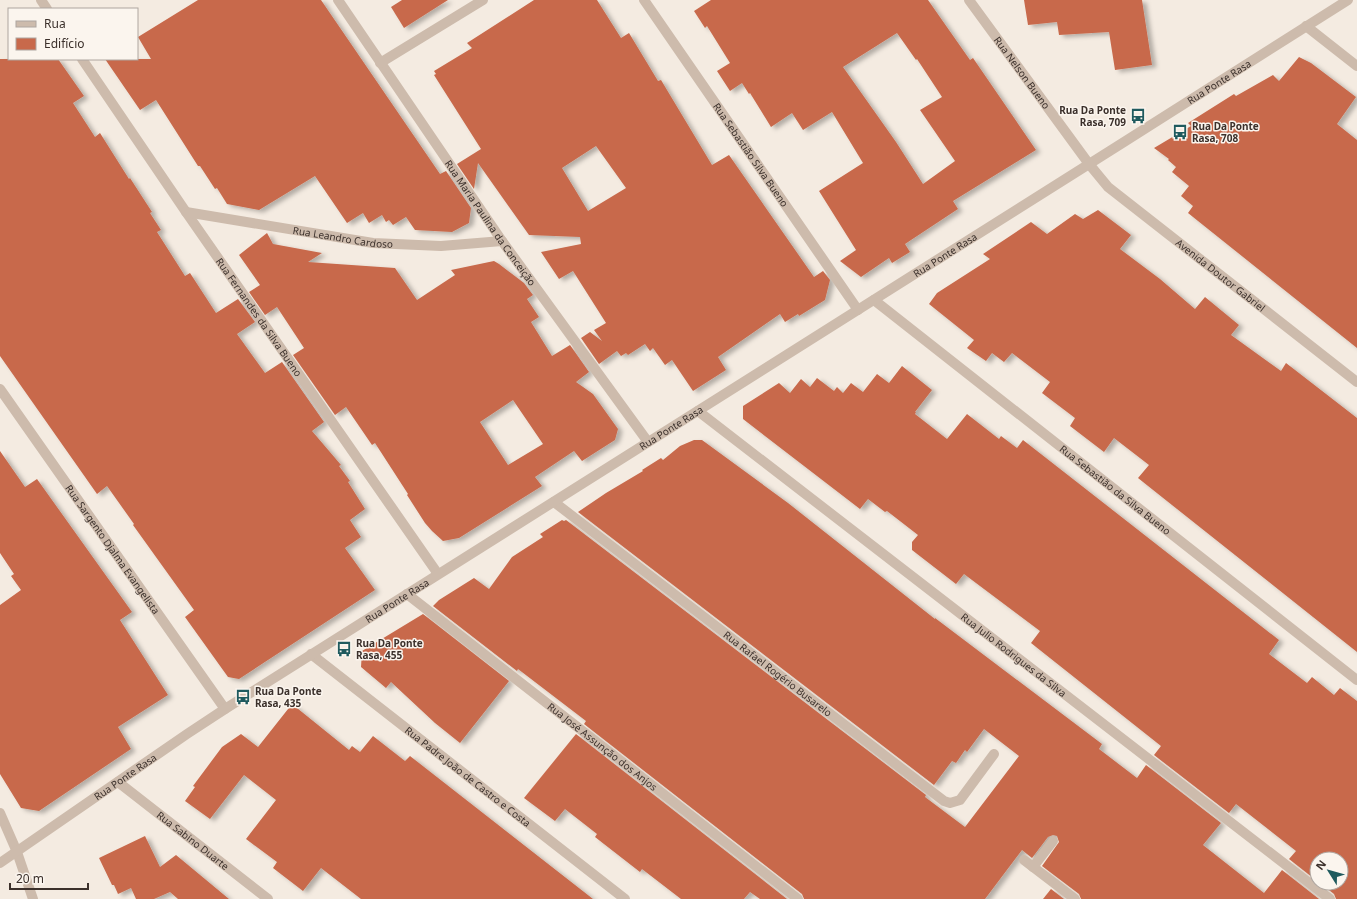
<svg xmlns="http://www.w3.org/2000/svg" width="1357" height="899" font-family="'Noto Sans',sans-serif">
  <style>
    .building { fill: #c8694b; fill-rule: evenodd; filter: url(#shadow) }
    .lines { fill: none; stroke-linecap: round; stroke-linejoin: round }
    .street { stroke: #cdbbac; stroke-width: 10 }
    .labels { text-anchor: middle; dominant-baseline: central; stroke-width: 3; stroke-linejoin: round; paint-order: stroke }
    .street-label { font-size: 10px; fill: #3b302b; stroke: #fbf5ee }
    .poi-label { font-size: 10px; font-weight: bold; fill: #3b302b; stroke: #fbf5ee; text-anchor: start }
  </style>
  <defs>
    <filter id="shadow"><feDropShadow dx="4.5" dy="2.5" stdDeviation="2" flood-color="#0004"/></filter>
  </defs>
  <rect width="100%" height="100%" fill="#f4ebe1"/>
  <g class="building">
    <path d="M198 0H321L440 174 446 171 471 208 469 223 452 232 415 230 406 217 393 225 389 220 386 222 382 215 369 223 363 213 347 223 315 176 259 210 227 204 217 188 215 189 200 166H198L156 100 140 110 105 59H151L138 37Z"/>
    <path d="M402 0H448L404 28 391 7Z"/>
    <path d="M534 0H597L621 38 629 33 658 81 661 80 712 165 729 155 814 277 823 271 830 280 825 300 799 316 798 314 785 322 780 314 718 357 726 370 693 391 672 360 665 365 653 348 650 351 645 344 628 355 626 353 621 356 617 351 599 364 581 338 590 332 602 341 594 330 606 323 573 271 559 279 541 252 581 244 580 237 529 235 478 163 474 189 457 164 481 149 434 75 436 74 434 71 472 48 467 43ZM596 146 626 188 588 211 562 168Z"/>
    <path d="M711 0H928L970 60 973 58 1036 150 953 201 958 209 905 244 910 252 892 263 889 258 861 277 840 261 856 250 819 191 863 163 832 112 803 130 792 113 771 127 750 93 749 94 742 83 730 91 717 71 730 63 707 26 705 28 694 11ZM897 33 916 60 917 59 942 97 920 110 955 161 923 184 896 142 843 67Z"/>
    <path d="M1024 0H1142L1152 65 1115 70 1109 32 1059 35 1057 22 1028 25Z"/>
    <path d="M1299 57 1311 63 1356 97 1337 124 1357 140V348L1188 213 1193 206 1181 196 1189 186 1172 172 1176 167 1168 160 1169 159 1154 148 1191 126 1188 123 1234 94 1236 96 1273 75 1279 81Z"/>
    <path d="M0 59H58L84 96 73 103 95 137 100 133 129 179 130 178 152 212 150 213 161 230 157 232 185 276 190 273 216 313 238 299 255 322 237 334 265 373 282 362 324 422 312 431 341 465 339 466 350 481 348 482 365 509 350 520 361 537 345 548 375 590 239 679 228 677 185 617 194 610 133 525 134 524 107 486 97 494 0 356Z"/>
    <path d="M1098 210 1131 235 1120 249 1160 279 1195 309 1205 297 1239 325 1231 335 1281 371 1286 363 1357 418V652L1138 478 1149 465 1114 438 1104 452 1070 426 1075 418 1042 393 1050 382 1012 353 1004 362 992 353 986 361 967 348 974 340 929 304 937 293 990 259 983 254 1031 222 1047 234 1075 214 1083 219Z"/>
    <path d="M267 233 273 244 322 253 308 262 395 268 417 300 455 275 451 270 494 261 499 264 524 283 533 295 527 299 539 317 531 322 552 356 570 345 589 372 576 382 593 394 618 429 615 440 582 461 574 451 535 477 542 486 459 538 443 541 432 531 425 523 407 495 408 494 375 443 372 445 346 407 335 415 293 355 304 348 277 307 265 315 249 292 260 285 239 255ZM513 400 543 444 508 465 480 422Z"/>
    <path d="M902 366 932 390 915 412H916L915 414 947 439 967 414 999 439 1001 436 1017 448 1023 440 1279 640 1269 654 1307 683 1312 677 1334 695 1340 688 1357 701V899H1336L1334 894 1320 883H1341V859H1317V881L1289 859 1296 851 1236 804 1229 813 1154 755 1161 746 1031 643 1040 631 964 574 956 584 912 550V542L918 535 887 511 885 512 868 499 860 509 743 419V406L779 383 790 393 801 379 810 387 817 378 834 391 837 387 843 393 851 383 863 392 877 374 889 383Z"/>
    <path d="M694 440H702L788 503 935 619V618L1102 744 1099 749 1137 778 1146 765 1221 823 1203 845 1264 893 1282 870 1319 899H1081L1079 894 1042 866 1059 842 1057 836 1053 835 1048 837 1032 858 1022 850 985 899H804L802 894 584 724 586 721 518 669 517 671 433 606 439 600 474 578 489 589 512 557 543 537 540 534 562 520 564 521 566 520 926 795 925 797 965 827 1019 756 984 729 967 752 965 750 956 763 952 761 934 785 578 512 606 493 643 471 642 470 661 458 663 460 680 446Z"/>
    <path d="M0 451 25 487 37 479 132 612 120 620 168 695 118 727 131 749 39 811 21 808 0 774V605L21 590 11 576 14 574 0 553Z"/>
    <path d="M423 614 509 681 460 743 435 723 391 682 386 688 361 667 362 651Z"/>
    <path d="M292 704 349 750 352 746 360 752 373 736 405 761 410 756 593 899H361L321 868 303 891 273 868 277 862 246 839 276 800 244 775 210 819 185 801 195 787 193 786 222 747 241 734 258 747Z"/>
    <path d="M576 734 787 899H760L750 892 744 899H681L642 869 640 872 595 837 597 834 565 809 555 821 524 798Z"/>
    <path d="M145 836 160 867 176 855 229 899H178L170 892 154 899H136L131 888 118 894 114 885H112L99 858Z"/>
    <path d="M1051 889 1064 899H1043Z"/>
  </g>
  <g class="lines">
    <g class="street">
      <path d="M41 0 47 9"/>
      <path id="s1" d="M338 0 502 241 648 442"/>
      <path id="s2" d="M644 0 858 310"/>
      <path id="s3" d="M969 0 1089 164 1108 187 1357 382"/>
      <path d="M1306 26 1357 66"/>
      <path id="s4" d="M82 59 186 212 438 574"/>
      <path d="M380 63 483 0"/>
      <path id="s5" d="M186 212 373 243 441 246 502 241"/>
      <path id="s6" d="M874 300 1357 680"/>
      <path id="s7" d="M0 389 225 709"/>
      <path id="s8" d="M698 411 1330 899"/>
      <path id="s9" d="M554 502 944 801 950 803 960 800 994 754"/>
      <path id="s10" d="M407 594 798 899"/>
      <path id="s11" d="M311 654 625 899"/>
      <path id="s12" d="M118 782 268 899"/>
      <path d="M0 813 17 852 33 899"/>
      <path d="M1024 860 1075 899"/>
      <path id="s13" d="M0 863 187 734 225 709 1124 142 1348 0"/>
      <path d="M1033 867 1053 841"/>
    </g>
  </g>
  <defs>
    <symbol id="bus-bare" viewBox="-9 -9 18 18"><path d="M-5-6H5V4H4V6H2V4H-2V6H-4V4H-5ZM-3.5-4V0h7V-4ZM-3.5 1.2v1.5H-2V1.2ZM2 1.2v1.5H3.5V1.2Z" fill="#1f5a5e" stroke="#fbf5ee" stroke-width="2.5" paint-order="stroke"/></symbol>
  </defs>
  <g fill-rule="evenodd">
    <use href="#bus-bare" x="1127" y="105" width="22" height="22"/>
    <use href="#bus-bare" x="1169" y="121" width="22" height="22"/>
    <use href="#bus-bare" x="333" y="638" width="22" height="22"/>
    <use href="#bus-bare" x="232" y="686" width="22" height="22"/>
  </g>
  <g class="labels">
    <g class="street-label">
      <text stroke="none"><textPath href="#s3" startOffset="90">Rua Nelson Bueno</textPath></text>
      <text stroke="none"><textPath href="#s13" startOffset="1448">Rua Ponte Rasa</textPath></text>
      <text stroke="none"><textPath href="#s2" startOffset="188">Rua Sebastião Silva Bueno</textPath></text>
      <text stroke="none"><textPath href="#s1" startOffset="270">Rua Maria Paulina da Conceição</textPath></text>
      <text stroke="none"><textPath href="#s5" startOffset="159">Rua Leandro Cardoso</textPath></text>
      <text stroke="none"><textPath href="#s13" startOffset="1124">Rua Ponte Rasa</textPath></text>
      <text stroke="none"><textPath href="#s3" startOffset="376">Avenida Doutor Gabriel</textPath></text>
      <text stroke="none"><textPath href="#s4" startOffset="313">Rua Fernandes da Silva Bueno</textPath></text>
      <text stroke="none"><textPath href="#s13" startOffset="800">Rua Ponte Rasa</textPath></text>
      <text stroke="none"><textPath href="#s6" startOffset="307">Rua Sebastião da Silva Bueno</textPath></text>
      <text stroke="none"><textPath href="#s7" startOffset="196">Rua Sargento Djalma Evangelista</textPath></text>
      <text stroke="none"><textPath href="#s13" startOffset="476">Rua Ponte Rasa</textPath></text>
      <text stroke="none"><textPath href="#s8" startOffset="399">Rua Julio Rodrigues da Silva</textPath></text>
      <text stroke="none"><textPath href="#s9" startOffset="282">Rua Rafael Rogério Busarelo</textPath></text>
      <text stroke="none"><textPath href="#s10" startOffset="248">Rua José Assunção dos Anjos</textPath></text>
      <text stroke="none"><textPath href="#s13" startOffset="152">Rua Ponte Rasa</textPath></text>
      <text stroke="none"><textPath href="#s11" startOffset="199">Rua Padre João de Castro e Costa</textPath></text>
      <text stroke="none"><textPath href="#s12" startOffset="95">Rua Sabino Duarte</textPath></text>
    </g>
    <g class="poi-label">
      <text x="1126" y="110" text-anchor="end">Rua Da Ponte<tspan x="1126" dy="12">Rasa, 709</tspan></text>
      <text x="1192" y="126">Rua Da Ponte<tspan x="1192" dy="12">Rasa, 708</tspan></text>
      <text x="356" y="643">Rua Da Ponte<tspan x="356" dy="12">Rasa, 455</tspan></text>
      <text x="255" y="691">Rua Da Ponte<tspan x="255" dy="12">Rasa, 435</tspan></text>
    </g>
  </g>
  <rect x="8" y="8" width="130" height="52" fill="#fbf5ee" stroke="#aea6a0"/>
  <rect x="16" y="21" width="20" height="6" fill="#cdbbac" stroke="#aea6a0"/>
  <text x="44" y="28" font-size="12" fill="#3b302b">Rua</text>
  <rect x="16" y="38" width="20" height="12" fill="#c8694b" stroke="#aea6a0"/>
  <text x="44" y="48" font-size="12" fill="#3b302b">Edifício</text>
  <g transform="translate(1329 871) rotate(307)"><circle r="19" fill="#fbf5ee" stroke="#aea6a0"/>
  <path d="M0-3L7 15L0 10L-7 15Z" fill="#1f5a5e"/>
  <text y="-6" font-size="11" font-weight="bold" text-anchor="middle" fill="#3b302b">N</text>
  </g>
  <path d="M10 883v6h78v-6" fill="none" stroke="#3b302b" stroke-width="2"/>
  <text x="16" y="883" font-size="12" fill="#3b302b" stroke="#fbf5ee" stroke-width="3" paint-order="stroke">20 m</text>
</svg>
